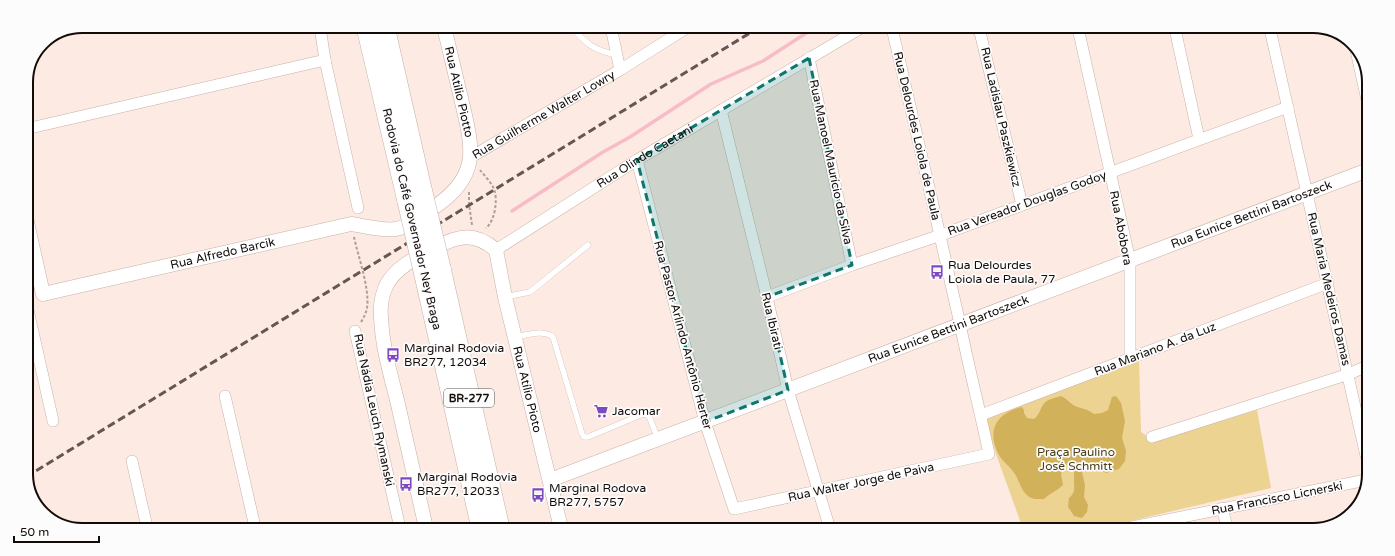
<svg xmlns="http://www.w3.org/2000/svg" width="1395" height="556" font-family="'Varela Round',sans-serif">
  <style>
    .green { fill: #ecd392 }
    .forest { fill: #d1b15a }
    .lines { fill: none; stroke-linecap: round; stroke-linejoin: round }
    .stream { stroke: #f6bdc9; stroke-width: 3.5 }
    .service-casing { stroke: #c7b1a7; stroke-width: 6 }
    .minor-casing { stroke: #c7b1a7; stroke-width: 12 }
    .tertiary-casing { stroke: #c7b1a7; stroke-width: 15 }
    .motorway-casing { stroke: #c7b1a7; stroke-width: 22 }
    .path { stroke: #ad9e98; stroke-width: 2; stroke-dasharray: 3 2; stroke-linecap: butt }
    .service { stroke: #fff; stroke-width: 5.5 }
    .minor { stroke: #fff; stroke-width: 11 }
    .tertiary { stroke: #fff; stroke-width: 14 }
    .motorway { stroke: #fff; stroke-width: 21 }
    .rail { stroke: #625752; stroke-width: 3; stroke-dasharray: 8 4; stroke-linecap: butt }
    .motorway-bridge-casing { stroke: #c7b1a7; stroke-width: 22; stroke-linecap: butt }
    .motorway-bridge { stroke: #fff; stroke-width: 21 }
    .marked { fill: #0f766e; fill-opacity: 0.2; stroke: #0f766e; stroke-width: 3; stroke-dasharray: 8 5; stroke-linejoin: round }
    .labels { text-anchor: middle; dominant-baseline: central; stroke-width: 3.5; stroke-linejoin: round; paint-order: stroke }
    .shield { fill: #fcfcfc; stroke: #585351; stroke-width: 1 }
    .shield-label { font-size: 11px; font-weight: bold; fill: #120b08 }
    .street-label { font-size: 12px; fill: #120b08; stroke: #fcfcfc }
    .poi-label { font-size: 12px; fill: #120b08; stroke: #fcfcfc; text-anchor: start }
    .park-label { font-size: 12px; fill: #4b3e18; stroke: #fcfcfc }
    .rim { fill: none; stroke: #120b08; stroke-width: 2 }
  </style>
  <rect width="100%" height="100%" fill="#fdeae2"/>
  <path class="green" d="M1139 359 1141 432 1154 441 1257 410 1271 488 1096 529H1023L996 454 986 419Z"/>
  <path class="forest" d="M1061 396C1068 399 1069 403 1075 406 1082 409 1086 408 1094 414L1102 413 1108 410 1112 397 1116 396 1121 403 1125 421 1122 438 1126 451 1125 461 1119 469 1106 473 1091 464 1085 467 1082 472 1085 485 1084 497 1088 505 1087 512 1082 518 1074 516 1068 507 1069 498C1076 492 1074 488 1074 480 1074 475 1074 470 1075 466L1072 463 1064 466 1061 474 1063 485C1057 491 1050 493 1044 499 1038 499 1032 500 1027 495 1021 490 1019 480 1015 474 1011 467 1002 461 999 455 986 431 996 413 1022 407L1024 410V413L1027 418 1034 419C1040 414 1039 411 1043 405 1047 399 1054 398 1061 396Z"/>
  <g class="lines">
    <path class="stream" d="M512 211 603 152 630 137 711 84 763 61 814 28"/>
    <defs>
      <g id="service">
        <path d="M571 27C588 45 593 50 617 55"/>
        <path d="M505 297 530 292 588 245"/>
        <path d="M515 337C527 335 543 329 553 337L582 434 584 437H588L643 414 649 416 658 439"/>
      </g>
      <g id="minor">
        <path d="M320 27 325 60 358 208"/>
        <path d="M611 27 620 70"/>
        <path d="M979 28 1022 205"/>
        <path d="M1078 28 1130 261V359"/>
        <path d="M1175 29 1199 139"/>
        <path d="M1270 29 1366 456"/>
        <path d="M1355 46 1369 109"/>
        <path d="M809 58 852 265"/>
        <path d="M721 110 767 297 788 390 830 529"/>
        <path d="M26 129 325 60"/>
        <path id="s1" d="M471 157 620 70 688 27"/>
        <path d="M637 160 705 422 734 509 989 454C980 411 969 368 960 324 938 225 915 127 892 28"/>
        <path id="s2" d="M496 250 637 160 861 28"/>
        <path d="M767 297 852 265 941 235 1288 107"/>
        <path d="M26 301 53 421"/>
        <path d="M355 331 400 528"/>
        <path d="M225 396 255 527"/>
        <path d="M981 415 1328 283"/>
        <path d="M1152 437 1349 374 1367 366"/>
        <path d="M132 461 147 527"/>
        <path d="M1222 508 1228 530"/>
        <path d="M1117 530 1366 480"/>
      </g>
      <g id="tertiary">
        <path id="s3" d="M26 218 43 294 351 224C365 226 382 231 396 229 411 226 424 214 436 206 482 174 472 146 461 98 455 74 450 51 444 27"/>
        <path id="s4" d="M550 480 1368 170"/>
        <path id="s5" d="M426 528C416 485 407 443 397 400 390 373 382 345 381 317 380 306 382 294 387 284 397 266 418 257 435 248 458 235 475 232 496 250L505 297 561 528"/>
      </g>
      <g id="motorway">
        <path d="M367 27 408 201"/>
        <path d="M384 27 422 193"/>
        <path d="M440 268 499 528"/>
        <path d="M425 275 482 528"/>
      </g>
    </defs>
    <use href="#service" class="service-casing"/>
    <use href="#minor" class="minor-casing"/>
    <use href="#tertiary" class="tertiary-casing"/>
    <use href="#motorway" class="motorway-casing"/>
    <g class="path">
      <path d="M480 170C484 175 491 182 494 189 498 200 495 221 486 228"/>
      <path d="M469 192V204L472 225"/>
      <path d="M354 237C358 256 370 289 367 308 366 313 364 317 361 322"/>
    </g>
    <use href="#service" class="service"/>
    <use href="#minor" class="minor"/>
    <use href="#tertiary" class="tertiary"/>
    <use href="#motorway" class="motorway"/>
    <path class="rail" d="M26 477 758 28"/>
    <defs>
      <g id="motorway-bridge">
        <path d="M422 193 440 268"/>
        <path d="M408 201 425 275"/>
      </g>
    </defs>
    <use href="#motorway-bridge" class="motorway-bridge-casing"/>
    <use href="#motorway-bridge" class="motorway-bridge"/>
  </g>
  <path class="marked" d="M809 58 852 265 767 297 788 390 705 422 637 160Z"/>
  <defs>
    <symbol id="bus-bare" viewBox="-9 -9 18 18"><path d="M-5-6H5V4H4V6H2V4H-2V6H-4V4H-5ZM-3.5-4V0h7V-4ZM-3.5 1.2v1.5H-2V1.2ZM2 1.2v1.5H3.5V1.2Z" fill="#7c49c1" stroke="#fcfcfc" stroke-width="2.5" paint-order="stroke"/></symbol>
    <symbol id="supermarket-bare" viewBox="-9 -9 18 18"><path d="M-6-5.5h2.5l.6 2H6L4.5 2H-2.5L-4.4-4H-6ZM-1.5 3.2a1.3 1.3 0 1 0 .1 0ZM3 3.2a1.3 1.3 0 1 0 .1 0Z" fill="#7c49c1" stroke="#fcfcfc" stroke-width="2.5" paint-order="stroke"/></symbol>
  </defs>
  <g fill-rule="evenodd">
    <use href="#bus-bare" x="927" y="262" width="20" height="20"/>
    <use href="#bus-bare" x="383" y="345" width="20" height="20"/>
    <use href="#supermarket-bare" x="591" y="401" width="20" height="20"/>
    <use href="#bus-bare" x="396" y="474" width="20" height="20"/>
    <use href="#bus-bare" x="528" y="485" width="20" height="20"/>
  </g>
  <g class="labels">
    <rect class="shield" x="444" y="389" width="50" height="18" rx="3"/>
    <g class="shield-label">
      <text x="469" y="398">BR-277</text>
    </g>
    <g class="street-label">
      <text transform="translate(459 92) rotate(77)">Rua Atilio Piotto</text>
      <text stroke="none"><textPath href="#s1" startOffset="84">Rua Guilherme Walter Lowry</textPath></text>
      <text transform="translate(1001 117) rotate(77)">Rua Ladislau Paszkiewicz</text>
      <text transform="translate(917 136) rotate(77)">Rua Delourdes Loiola de Paula</text>
      <text stroke="none"><textPath href="#s2" startOffset="176">Rua Olindo Caetani</textPath></text>
      <text transform="translate(831 162) rotate(78)">Rua Manoel Maurício da Silva</text>
      <text transform="translate(1027 203) rotate(-20)">Rua Vereador Douglas Godoy</text>
      <text stroke="none"><textPath href="#s4" startOffset="750">Rua Eunice Bettini Bartoszeck</textPath></text>
      <text transform="translate(412 219) rotate(77)">Rodovia do Café Governador Ney Braga</text>
      <text transform="translate(1121 228) rotate(79)">Rua Abóbora</text>
      <text stroke="none"><textPath href="#s3" startOffset="262">Rua Alfredo Barcik</textPath></text>
      <text transform="translate(1329 289) rotate(77)">Rua Maria Medeiros Damas</text>
      <text transform="translate(772 321) rotate(77)">Rua Ibirati</text>
      <text stroke="none"><textPath href="#s4" startOffset="426">Rua Eunice Bettini Bartoszeck</textPath></text>
      <text transform="translate(683 335) rotate(75)">Rua Pastor Arlindo Antônio Herter</text>
      <text transform="translate(1155 349) rotate(-21)">Rua Mariano A. da Luz</text>
      <text stroke="none"><textPath href="#s5" startOffset="520">Rua Atílio Pioto</textPath></text>
      <text transform="translate(374 410) rotate(78)">Rua Nádia Leuch Rymanski</text>
      <text transform="translate(861 482) rotate(-12)">Rua Walter Jorge de Paiva</text>
      <text transform="translate(1277 498) rotate(-11)">Rua Francisco Licnerski</text>
    </g>
    <g class="poi-label">
      <text x="948" y="265">Rua Delourdes<tspan x="948" dy="14">Loiola de Paula, 77</tspan></text>
      <text x="404" y="348">Marginal Rodovia<tspan x="404" dy="14">BR277, 12034</tspan></text>
      <text x="612" y="411">Jacomar</text>
      <text x="417" y="477">Marginal Rodovia<tspan x="417" dy="14">BR277, 12033</tspan></text>
      <text x="549" y="488">Marginal Rodova<tspan x="549" dy="14">BR277, 5757</tspan></text>
    </g>
    <g class="park-label">
      <text x="1076" y="452">Praça Paulino<tspan x="1076" dy="14">José Schmitt</tspan></text>
    </g>
  </g>
  <path d="M0 0H1395V556H0ZM82 33H1313A49 49 0 0 1 1362 82V474A49 49 0 0 1 1313 523H82A49 49 0 0 1 33 474V82A49 49 0 0 1 82 33Z" fill="#fcfcfc" fill-rule="evenodd"/>
  <path class="rim" d="M82 33H1313A49 49 0 0 1 1362 82V474A49 49 0 0 1 1313 523H82A49 49 0 0 1 33 474V82A49 49 0 0 1 82 33Z"/>
  <path d="M14 536v6h85v-6" fill="none" stroke="#120b08" stroke-width="2"/>
  <text x="20" y="536" font-size="12" fill="#120b08" stroke="#fcfcfc" stroke-width="3" paint-order="stroke">50 m</text>
</svg>
